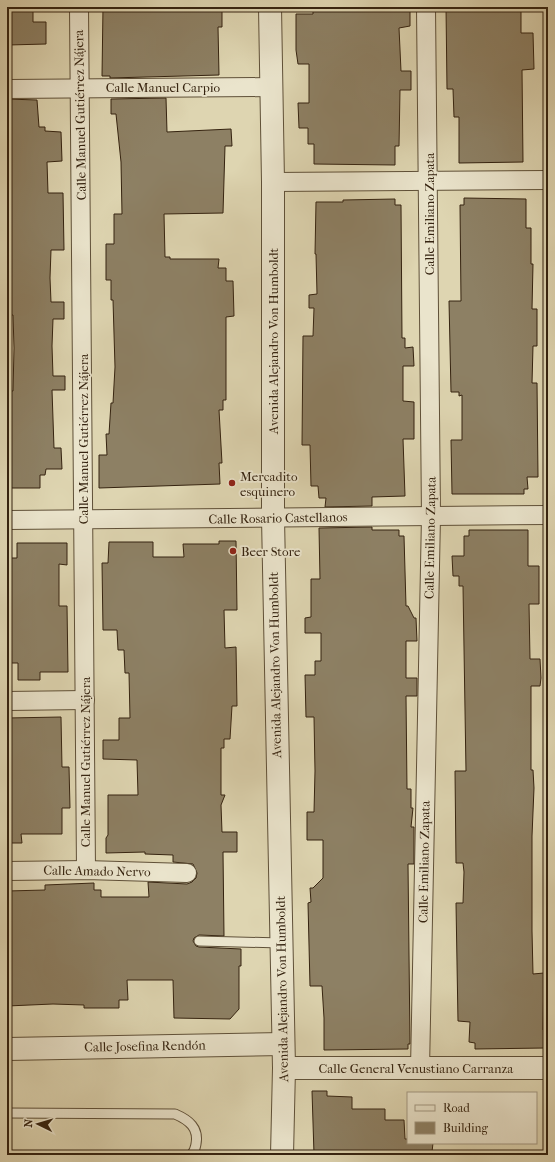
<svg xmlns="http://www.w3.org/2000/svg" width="555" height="1162" font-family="'IM FELL French Canon',serif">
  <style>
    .building { fill: #8d8064; stroke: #352310 }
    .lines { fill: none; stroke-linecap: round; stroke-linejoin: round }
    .service-casing { stroke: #5f5038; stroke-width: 11 }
    .minor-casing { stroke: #5f5038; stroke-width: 20 }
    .tertiary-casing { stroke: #5f5038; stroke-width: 24 }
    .service { stroke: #eae4cc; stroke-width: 9 }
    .minor { stroke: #eae4cc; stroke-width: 18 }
    .tertiary { stroke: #eae4cc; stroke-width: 22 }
    .poi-dot { fill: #8f2418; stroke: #eae4cc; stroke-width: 1.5 }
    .labels { text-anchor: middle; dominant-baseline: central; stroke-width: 3.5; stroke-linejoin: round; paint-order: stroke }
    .street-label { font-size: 13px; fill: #352310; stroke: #eae4cc }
    .poi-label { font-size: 13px; fill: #352310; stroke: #eae4cc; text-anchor: start }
  </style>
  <rect width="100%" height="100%" fill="#ded5b1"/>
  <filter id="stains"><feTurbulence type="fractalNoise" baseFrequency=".005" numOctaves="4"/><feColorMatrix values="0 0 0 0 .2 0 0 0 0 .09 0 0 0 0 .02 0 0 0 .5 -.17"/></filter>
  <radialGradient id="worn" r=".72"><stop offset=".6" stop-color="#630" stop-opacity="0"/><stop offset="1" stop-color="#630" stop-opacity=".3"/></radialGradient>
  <g class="building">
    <path d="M8 7H33V22H46V44L8 45Z"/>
    <path d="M103 7H222V27H218L219 75 110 78V76H102Z"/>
    <path d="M313 7H410V26L399 28 401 71H411V90H400L399 146H395V165L314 164V144H308V128H299L298 103H309V64H298L296 50V14H313Z"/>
    <path d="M446 7H521V33H533L534 69 522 70 523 162 459 163V117H454L453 89H447Z"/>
    <path d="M166 98 167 132 231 129 232 146H225L223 213 164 214 165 257H170V259H219L218 268H226V281H233L234 316 226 317V400H223V410H219L222 463H219L220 484 99 488V455H107L106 434H109L111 403H113L115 367 113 300H111V280H106V244H114V214H122L121 162 116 114H111V99Z"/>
    <path d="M7 99 37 100 39 127H45V131L61 132 62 161 47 162 48 193H63L64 250H51L50 278 51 302H64V319H53L52 346 53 376H65V390H52L54 448H61L62 469H46L45 475H40V488H7V391H13L14 348 13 315H7Z"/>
    <path d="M464 198 526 199V228H531V264H533L532 309H537V346H533L532 383H537L538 477H527L528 489H524V494H452L451 440H462V395L459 396V392H451L449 301H461L460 205H464Z"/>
    <path d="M395 199V205H401L402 338H405V348L413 347 414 366H403V401L414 402V439H403L405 496 372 497V506L325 507 326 498H319L318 486H311L310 445H302L303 336H313L314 308H309V295L317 294 316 254H315L316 202H343V200Z"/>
    <path d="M372 527V530H399V536H404L406 606H408L414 618H416L417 641H406V678H417V696H406L407 789H411V808H413L411 827H414V864H408L410 1044H408V1049L324 1050V1018L322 986H310L308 903 311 902 310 888H313L323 878V840H307V812H314L315 771 314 717H306L305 675H315V661H321V633H305V618L311 617V579H320L319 528Z"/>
    <path d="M469 530H528V566H539V604H529L530 659H540L541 678 540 686H531V770H533L534 788 532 836V931L533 974 544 973 543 1030H545V1048L475 1049V1043L469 1042 470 1022 458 1021 456 903H463L464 872 463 863H456L455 771H466L463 586H459V576H453L452 556H464V536H469Z"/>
    <path d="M219 541H236L237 610H224L225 648 236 647 237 706H232L230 739H224V748H221V795H225L221 805 222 832H237V852H223L224 936 199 935 194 938 193 941 196 946 199 947 241 949V966H239V1009L230 1019 174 1018 173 980H127L128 1000H119V1008H84V1005L53 1004 7 1006V891L45 890V885L94 883V890H101V897H149L148 882 187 884 192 882 196 878 197 873 193 864 173 862V855L145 854V852L106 853V838L108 835V795H138L137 760 103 759V740H119V718H130L129 673H125L124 650H118L117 630H103L102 563H108L109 542H153V557H184L183 544H219Z"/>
    <path d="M17 543H67V565L59 564V606H67L68 672H40V680H18V663H7V558H17Z"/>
    <path d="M61 717 62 767H69L70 808H62V834H21L22 843H7V718Z"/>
    <path d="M312 1091H327V1096L352 1097V1109H385V1120H404L405 1139H408V1143H433L432 1152 314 1154Z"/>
  </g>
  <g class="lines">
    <defs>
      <g id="service">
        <path d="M199 941 281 943"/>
        <path d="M7 1113 175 1114C189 1120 199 1128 196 1144 195 1149 195 1151 191 1155"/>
      </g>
      <g id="minor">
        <path d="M79 7 86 870"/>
        <path d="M7 89 271 87"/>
        <path d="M273 182 548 180"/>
        <path d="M7 520 548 515"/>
        <path d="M7 701 85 700"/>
        <path d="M7 871 86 870 187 873"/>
        <path d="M420 1069 431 516 426 7"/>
      </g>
      <g id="tertiary">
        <path d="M270 7 273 182V518L284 1068 282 1155"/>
        <path d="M7 1049 283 1044"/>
        <path d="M284 1068H548"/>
      </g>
    </defs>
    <use href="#service" class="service-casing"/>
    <use href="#minor" class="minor-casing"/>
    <use href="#tertiary" class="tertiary-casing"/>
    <use href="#service" class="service"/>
    <use href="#minor" class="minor"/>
    <use href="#tertiary" class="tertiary"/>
  </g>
  <g class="poi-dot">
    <circle cx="232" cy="483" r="4"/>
    <circle cx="233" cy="551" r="4"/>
  </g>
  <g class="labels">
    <g class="street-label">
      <text x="163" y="87">Calle Manuel Carpio</text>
      <text transform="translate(80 115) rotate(-91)">Calle Manuel Gutiérrez Nájera</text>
      <text transform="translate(429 214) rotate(-90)">Calle Emiliano Zapata</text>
      <text transform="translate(273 341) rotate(-90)">Avenida Alejandro Von Humboldt</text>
      <text transform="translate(83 439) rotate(-90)">Calle Manuel Gutiérrez Nájera</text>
      <text transform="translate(278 518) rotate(-1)">Calle Rosario Castellanos</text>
      <text transform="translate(430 538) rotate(-89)">Calle Emiliano Zapata</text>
      <text transform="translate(275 665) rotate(-91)">Avenida Alejandro Von Humboldt</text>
      <text transform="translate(85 762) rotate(-90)">Calle Manuel Gutiérrez Nájera</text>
      <text transform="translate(424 862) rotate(-89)">Calle Emiliano Zapata</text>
      <text transform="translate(97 871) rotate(1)">Calle Amado Nervo</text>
      <text transform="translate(282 989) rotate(-91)">Avenida Alejandro Von Humboldt</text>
      <text transform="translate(145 1046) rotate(-1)">Calle Josefina Rendón</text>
      <text x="416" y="1068">Calle General Venustiano Carranza</text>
    </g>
    <g class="poi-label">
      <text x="240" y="476">Mercadito<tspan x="240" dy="15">esquinero</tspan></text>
      <text x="241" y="551">Beer Store</text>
    </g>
  </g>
  <rect width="555" height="1162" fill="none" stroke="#ded5b1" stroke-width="24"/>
  <rect x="8" y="8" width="539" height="1146" fill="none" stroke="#352310" stroke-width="2"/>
  <rect x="12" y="12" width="531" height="1138" fill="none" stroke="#352310"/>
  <rect x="407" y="1092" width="130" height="52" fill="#eae4cc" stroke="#a29781"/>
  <rect x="415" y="1105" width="20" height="6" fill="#eae4cc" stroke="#a29781"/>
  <text x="443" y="1112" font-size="12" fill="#352310">Road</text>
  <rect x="415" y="1122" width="20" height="12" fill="#8d8064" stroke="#a29781"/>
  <text x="443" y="1132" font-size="12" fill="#352310">Building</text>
  <g transform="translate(38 1124) rotate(275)" stroke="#eae4cc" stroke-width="3" paint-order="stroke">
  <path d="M0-3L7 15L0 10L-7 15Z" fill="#352310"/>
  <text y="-6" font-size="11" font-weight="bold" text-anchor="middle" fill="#352310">N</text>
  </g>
  <rect width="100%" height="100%" filter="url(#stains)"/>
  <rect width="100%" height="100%" fill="url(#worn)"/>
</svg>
